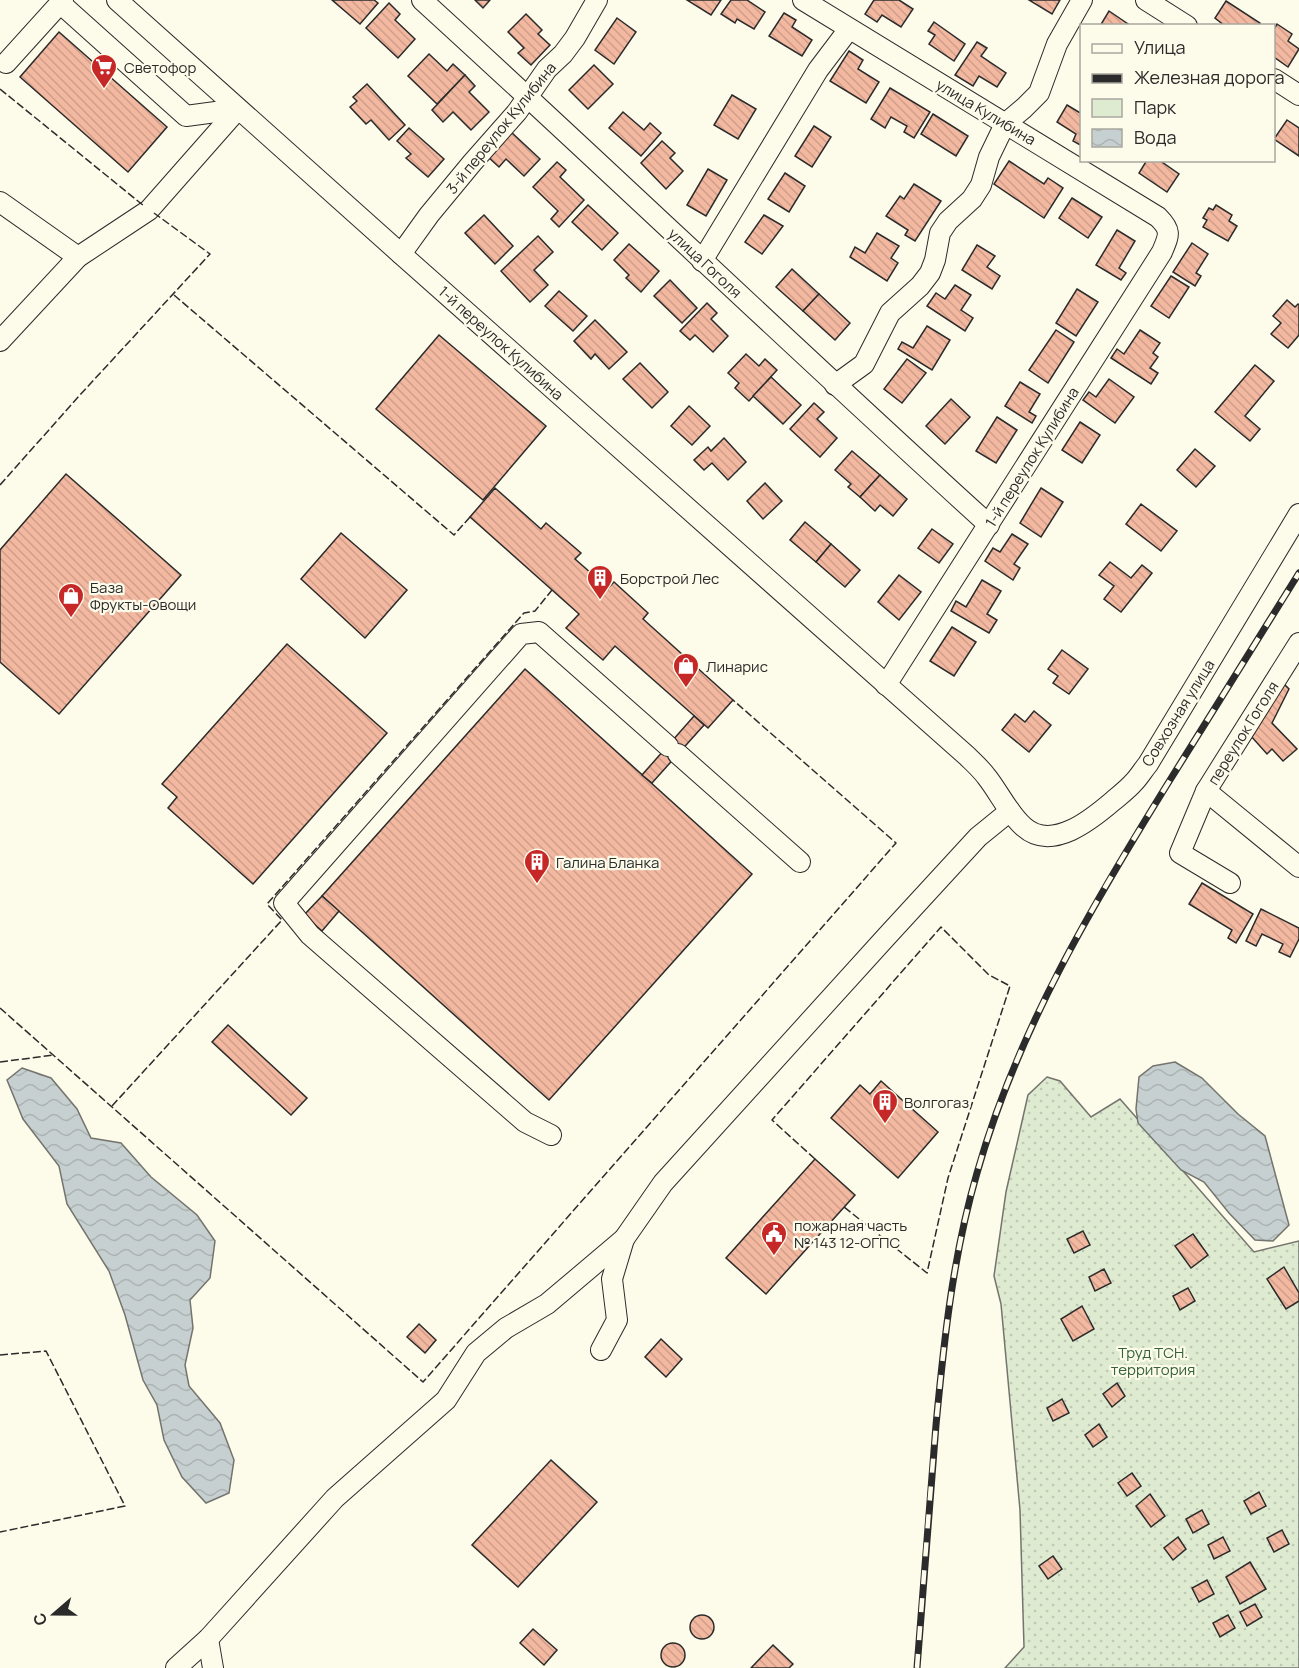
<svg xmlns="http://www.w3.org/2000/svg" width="1299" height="1668" font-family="Manrope,sans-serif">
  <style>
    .green { fill: url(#green-dots); stroke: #74746e; stroke-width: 1.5 }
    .water { fill: url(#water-waves); stroke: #74746e; stroke-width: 1.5 }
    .building { fill: url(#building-back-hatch); stroke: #2b2b2b; stroke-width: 1.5 }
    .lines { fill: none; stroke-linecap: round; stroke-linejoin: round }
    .minor-casing { stroke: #2b2b2b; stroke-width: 22 }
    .minor { stroke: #fdfbea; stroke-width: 20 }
    .rail-casing { stroke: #2b2b2b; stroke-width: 7 }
    .rail { stroke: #fdfbea; stroke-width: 4.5; stroke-dasharray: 14; stroke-linecap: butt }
    .fence { stroke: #2b2b2b; stroke-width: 1.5; stroke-dasharray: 8 3; stroke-linecap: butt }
    .labels { text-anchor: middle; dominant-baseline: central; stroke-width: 4.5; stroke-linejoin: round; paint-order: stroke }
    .poi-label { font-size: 15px; fill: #2b2b2b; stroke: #fdfbea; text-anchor: start }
    .street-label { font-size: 15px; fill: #2b2b2b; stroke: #fdfbea }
    .park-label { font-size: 15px; fill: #34623c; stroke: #fdfbea }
  </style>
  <defs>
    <pattern id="green-dots" width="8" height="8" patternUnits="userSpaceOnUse" patternTransform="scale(1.5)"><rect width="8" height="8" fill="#deebd1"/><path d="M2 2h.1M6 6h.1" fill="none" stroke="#bfcab4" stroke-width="1.8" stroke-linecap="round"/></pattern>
    <pattern id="water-waves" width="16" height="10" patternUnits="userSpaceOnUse" patternTransform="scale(1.5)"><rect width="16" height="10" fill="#c7d0d0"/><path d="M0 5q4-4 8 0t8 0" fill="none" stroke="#abb3b3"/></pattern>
    <pattern id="building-back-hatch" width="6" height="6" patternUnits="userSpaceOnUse" patternTransform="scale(1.5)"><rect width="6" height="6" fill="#f2b8a0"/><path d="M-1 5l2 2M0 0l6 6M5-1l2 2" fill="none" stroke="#d09e8a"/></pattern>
  </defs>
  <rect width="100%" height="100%" fill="#fdfbea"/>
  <path class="green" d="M1047 1077 1060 1081 1091 1117 1120 1099 1254 1252 1299 1241V1668H1005L1024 1647 1020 1510 1001 1304 994 1276 1006 1192 1028 1095Z"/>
  <g class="water">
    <path d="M1175 1062 1202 1078 1238 1114 1265 1136 1289 1225 1273 1241 1255 1240 1229 1213 1204 1182 1181 1170 1138 1123 1136 1109 1139 1077 1153 1066Z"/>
    <path d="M22 1068 51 1078 77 1109 91 1138 121 1143 151 1177 197 1215 215 1241 210 1278 190 1300 193 1328 185 1365 189 1386 220 1423 234 1460 229 1493 206 1503 182 1477 164 1440 157 1405 143 1380 125 1315 109 1271 67 1204 59 1166 23 1119 7 1080Z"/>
  </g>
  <g class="building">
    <path d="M332 0H374L378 3 360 24Z"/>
    <path d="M475 0H490L483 8Z"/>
    <path d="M687 0H721L711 15Z"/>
    <path d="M731 0H747L765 12 754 29 737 19 735 23 721 14Z"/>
    <path d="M874 0H899L913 9 901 27 882 15 877 22 865 14Z"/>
    <path d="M1029 0H1060L1052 14Z"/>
    <path d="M1226 1 1260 23 1259 26H1225L1215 18Z"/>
    <path d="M389 3 400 14 395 20 415 39 398 58 366 28Z"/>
    <path d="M1109 11 1131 26H1100Z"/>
    <path d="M784 13 796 20 792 27 812 40 802 56 769 36Z"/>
    <path d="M526 14 542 30 538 34 550 45 531 65 518 53 524 48 508 32Z"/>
    <path d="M617 18 636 32 614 64 595 50Z"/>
    <path d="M934 22 965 44 954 61 929 44 935 35 928 31Z"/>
    <path d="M1277 24 1292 34 1288 41 1299 49 1288 67 1274 57V29Z"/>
    <path d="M59 32 167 127 128 172 20 77Z"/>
    <path d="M977 42 987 48 981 56 1006 73 997 87 979 76 973 86 955 75Z"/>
    <path d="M849 51 863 60 858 69 879 82 866 103 830 81Z"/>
    <path d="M429 54 447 71 453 64 465 75 437 104 408 76Z"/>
    <path d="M594 65 613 84 588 109 569 90Z"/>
    <path d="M465 75 475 86 469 92 489 112 471 130 453 112 443 122 432 110Z"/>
    <path d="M367 84 405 125 389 140 371 120 366 124 350 107 357 101 353 97Z"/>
    <path d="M890 88 930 112 914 138 904 132 907 126 891 117 885 128 871 119Z"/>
    <path d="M732 95 756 109 738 139 714 125Z"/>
    <path d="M1067 105 1082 114V146L1073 141 1076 134 1057 122Z"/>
    <path d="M623 112 644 130 650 123 661 133 641 156 609 128Z"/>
    <path d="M933 114 968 136 956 156 921 134Z"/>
    <path d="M1287 120 1299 128V156L1274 139Z"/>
    <path d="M814 126 831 137 812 167 795 156Z"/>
    <path d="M409 128 444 159 428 177 406 158 411 154 397 141Z"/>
    <path d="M510 131 540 159 524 176 506 159 499 167 487 156Z"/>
    <path d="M662 141 675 153 670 158 683 171 666 189 641 163Z"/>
    <path d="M1147 160H1159L1179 174 1167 192 1139 173Z"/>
    <path d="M1009 161 1044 184 1048 178 1063 188 1044 218 994 184Z"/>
    <path d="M557 162 566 170 560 177 584 200 559 227 551 219 558 211 533 187Z"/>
    <path d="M708 169 727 180 706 216 687 205Z"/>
    <path d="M785 173 805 186 789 212 768 199Z"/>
    <path d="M914 184 941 201 915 241 905 235 908 230 886 216 900 196 904 199Z"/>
    <path d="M1072 198 1102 217 1088 238 1059 218Z"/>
    <path d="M588 205 618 233 602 250 572 222Z"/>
    <path d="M1216 205 1232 215 1229 221 1237 226 1228 241 1203 227 1207 220 1203 218 1209 208 1213 210Z"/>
    <path d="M484 215 513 246 495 264 465 233Z"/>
    <path d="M764 215 783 226 762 254 745 242Z"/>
    <path d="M1117 230 1135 241 1119 268 1126 273 1121 280 1096 265Z"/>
    <path d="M877 233 899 246 891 258 898 263 887 281 850 257 855 247 865 253Z"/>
    <path d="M538 236 553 252 534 270 548 285 530 302 501 271Z"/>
    <path d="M1192 243 1208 254 1196 273 1201 276 1195 286 1173 272Z"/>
    <path d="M629 244 659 271 641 292 626 278 629 275 614 260Z"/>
    <path d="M977 245 995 256 987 267 1000 276 992 289 962 270Z"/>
    <path d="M792 269 819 294 803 311 776 287Z"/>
    <path d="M1171 276 1189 287 1169 318 1151 306Z"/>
    <path d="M670 280 697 308 682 323 654 296Z"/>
    <path d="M955 285 971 295 961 310 973 318 965 331 927 306 936 293 945 299Z"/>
    <path d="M1077 289 1098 302 1076 336 1056 323Z"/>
    <path d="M559 291 587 316 573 331 545 306Z"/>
    <path d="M819 294 850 323 835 340 803 311Z"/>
    <path d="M1287 300 1295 307 1298 304 1299 305V335L1288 348 1271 334 1281 323 1273 316Z"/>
    <path d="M707 303 717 313 711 319 728 336 713 352 695 335 690 340 680 331Z"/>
    <path d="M595 320 627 352 609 369 595 354 591 359 574 341Z"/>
    <path d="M927 326 950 340 932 370 898 349 902 342 913 348Z"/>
    <path d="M1056 330 1074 342 1048 383 1029 370Z"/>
    <path d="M1140 330 1160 343 1153 353 1158 357 1150 368 1158 373 1151 384 1111 358 1117 349 1124 354Z"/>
    <path d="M439 335 546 426 483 500 376 409Z"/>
    <path d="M746 354 759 366 765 359 777 370 749 401 735 388 739 383 728 373Z"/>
    <path d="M907 359 926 373 902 403 884 389Z"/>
    <path d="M640 363 668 392 652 408 623 379Z"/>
    <path d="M1255 365 1274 381 1245 416 1260 429 1250 441 1215 412Z"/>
    <path d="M771 377 801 405 783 424 753 396Z"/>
    <path d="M1109 379 1134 397 1115 423 1083 400 1089 392 1096 397Z"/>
    <path d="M1020 382 1040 394 1029 412 1036 416 1032 423 1005 406Z"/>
    <path d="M951 399 970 417 945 444 926 426Z"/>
    <path d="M814 403 824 412 817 419 837 438 820 457 790 429Z"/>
    <path d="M689 406 710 426 692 445 671 426Z"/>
    <path d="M997 417 1017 430 996 463 976 451Z"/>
    <path d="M1080 422 1100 435 1082 463 1062 450Z"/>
    <path d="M724 438 746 462 728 480 712 463 704 470 694 460 708 447 711 451Z"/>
    <path d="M1195 449 1215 466 1196 487 1177 470Z"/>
    <path d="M852 451 880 475 860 497 848 487 851 484 835 470Z"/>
    <path d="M66 474 181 575 59 714 0 662V550Z"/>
    <path d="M880 475 907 499 893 516 880 505 875 511 860 497Z"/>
    <path d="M765 483 782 501 763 519 747 501Z"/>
    <path d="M495 488 541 529 546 523 581 553 575 559 608 588 614 582 648 613 643 619 733 700 708 728 615 646 603 660 566 628 579 614 470 517Z"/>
    <path d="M1041 488 1063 502 1041 537 1020 523Z"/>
    <path d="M1141 504 1177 531 1161 551 1126 524Z"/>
    <path d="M805 522 831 544 816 562 790 540Z"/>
    <path d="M932 529 953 544 939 563 918 548Z"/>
    <path d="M341 533 407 590 365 638 301 579Z"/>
    <path d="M1012 534 1028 544 1014 564 1020 568 1013 580 985 561 993 548 1000 552Z"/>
    <path d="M831 544 860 570 845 587 816 562Z"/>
    <path d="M1110 562 1131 578 1142 565 1152 573 1121 612 1104 599 1114 586 1099 575Z"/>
    <path d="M899 575 921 592 899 620 878 602Z"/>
    <path d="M982 580 1001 591 987 614 997 620 989 633 951 611 956 601 966 607Z"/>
    <path d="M952 627 976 642 954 676 930 661Z"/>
    <path d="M287 644 387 733 253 884 168 808 177 797 162 784Z"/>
    <path d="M1062 650 1088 669 1069 694 1053 683 1058 676 1048 669Z"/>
    <path d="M525 669 752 874 549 1100 322 896Z"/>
    <path d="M1283 683 1289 689 1272 723 1297 749 1283 761 1272 749 1267 754 1250 735Z"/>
    <path d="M1034 711 1051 725 1029 752 1002 730 1015 714 1025 722Z"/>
    <path d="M694 716 704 725 652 783 642 775Z"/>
    <path d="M1202 883 1253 914 1236 943 1228 938 1232 930 1189 904Z"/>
    <path d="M322 896 339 911 322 931 304 915Z"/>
    <path d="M1261 909 1299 928V939L1290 957 1279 952 1283 944 1262 934 1256 946 1246 941Z"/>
    <path d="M228 1025 307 1098 291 1115 212 1042Z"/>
    <path d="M881 1081 938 1132 898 1178 831 1118 860 1085 870 1094Z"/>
    <path d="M815 1159 855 1195 766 1294 726 1258Z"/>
    <path d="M1083 1231 1090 1245 1074 1253 1067 1239Z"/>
    <path d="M1193 1234 1208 1255 1191 1268 1175 1246Z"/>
    <path d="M1284 1267 1299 1293V1301L1286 1309 1267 1279Z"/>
    <path d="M1104 1269 1111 1283 1095 1291 1089 1277Z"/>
    <path d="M1188 1288 1195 1301 1180 1310 1173 1296Z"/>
    <path d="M1082 1306 1094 1329 1073 1341 1061 1319Z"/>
    <path d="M419 1324 436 1340 425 1353 407 1337Z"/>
    <path d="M661 1339 682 1359 666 1377 645 1357Z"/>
    <path d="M1117 1383 1125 1396 1112 1407 1103 1394Z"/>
    <path d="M1062 1399 1069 1413 1053 1421 1047 1408Z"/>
    <path d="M1099 1424 1107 1437 1093 1447 1085 1435Z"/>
    <path d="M551 1460 597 1502 518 1587 472 1545Z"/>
    <path d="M1132 1473 1141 1486 1127 1496 1118 1483Z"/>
    <path d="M1259 1492 1266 1506 1251 1514 1244 1501Z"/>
    <path d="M1150 1494 1165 1516 1151 1527 1136 1506Z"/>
    <path d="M1202 1510 1209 1524 1193 1533 1186 1519Z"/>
    <path d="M1282 1530 1289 1544 1274 1552 1267 1538Z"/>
    <path d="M1178 1537 1186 1549 1173 1560 1164 1548Z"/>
    <path d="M1223 1537 1230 1551 1214 1559 1208 1545Z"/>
    <path d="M1053 1556 1062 1569 1048 1579 1039 1566Z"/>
    <path d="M1250 1562 1266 1589 1240 1604 1226 1577Z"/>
    <path d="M1207 1580 1214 1594 1199 1602 1192 1588Z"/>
    <path d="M1255 1604 1262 1617 1247 1626 1240 1612Z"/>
    <circle cx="702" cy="1627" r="12"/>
    <path d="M1228 1615 1235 1628 1220 1637 1213 1623Z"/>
    <path d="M533 1629 557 1650 544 1665 520 1643Z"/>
    <circle cx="673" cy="1655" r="12"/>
    <path d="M773 1645 793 1664 789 1668H751Z"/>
  </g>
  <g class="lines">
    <defs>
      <g id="minor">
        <path d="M117 0 401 254 967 756C973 762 980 768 986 776 999 792 1008 813 1024 827 1052 852 1092 819 1113 801 1120 795 1128 789 1134 782 1139 777 1143 770 1148 764L1299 514"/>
        <path d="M422 0C612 173 798 352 989 525"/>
        <path d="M803 0 1158 217C1172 231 1169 235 1162 252L886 685"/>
        <path d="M1146 0 1187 26"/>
        <path d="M60 3 186 116 238 109"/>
        <path d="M6 63 63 0"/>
        <path d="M1274 79 1299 95"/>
        <path d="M0 202 78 257"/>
        <path d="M401 254 429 215 472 163 517 112 547 69 563 54 575 38 597 0"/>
        <path d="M702 261 818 70 849 29"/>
        <path d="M0 341 78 257 149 210 238 109"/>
        <path d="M835 385 864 364 890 313 920 286 930 273 935 260 940 233 948 221 972 199 981 185 989 157 1005 124 1024 108 1039 93 1057 44 1082 0"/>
        <path d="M678 754 800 862"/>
        <path d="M1206 791 1299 867"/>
        <path d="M1230 883 1180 853 1206 791 1299 643"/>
        <path d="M551 1135 525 1122 310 935 284 903 521 634 539 632 668 746"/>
        <path d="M601 1350 617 1320 612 1279 624 1239"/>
        <path d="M208 1639 213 1668"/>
        <path d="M176 1668 208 1639 335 1498 446 1400 476 1353 506 1328 547 1304 624 1239 663 1183 887 936 978 837 1010 811"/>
      </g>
    </defs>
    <use href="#minor" class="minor-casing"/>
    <use href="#minor" class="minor"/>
    <defs>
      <path id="rail" d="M917 1668C923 1587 929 1506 936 1425 944 1340 953 1255 977 1173 1017 1031 1093 904 1170 780 1213 711 1256 642 1299 573"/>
    </defs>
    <use href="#rail" class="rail-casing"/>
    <use href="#rail" class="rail"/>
    <g class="fence">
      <path d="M0 89 144 206"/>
      <path d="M174 295 454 535 470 517"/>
      <path d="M0 485 79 396 210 254 154 213"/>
      <path d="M0 1008 423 1382 896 843 733 700"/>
      <path d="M0 1062 54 1055"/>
      <path d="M112 1106 282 920 267 904 524 613 535 611 552 590"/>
      <path d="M815 1159 772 1120 941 927 989 975 1010 986 948 1178 927 1273 844 1207"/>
      <path d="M0 1355 46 1351 125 1506 0 1532"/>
    </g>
  </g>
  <defs>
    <symbol id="supermarket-pin" viewBox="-11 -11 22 30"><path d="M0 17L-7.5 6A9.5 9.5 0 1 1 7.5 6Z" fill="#c62828" stroke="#fdfbea"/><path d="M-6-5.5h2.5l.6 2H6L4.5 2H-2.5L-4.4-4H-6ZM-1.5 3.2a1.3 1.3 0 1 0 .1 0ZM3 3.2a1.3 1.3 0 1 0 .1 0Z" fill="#fff"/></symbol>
    <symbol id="building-pin" viewBox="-11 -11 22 30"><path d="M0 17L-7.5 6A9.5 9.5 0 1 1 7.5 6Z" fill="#c62828" stroke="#fdfbea"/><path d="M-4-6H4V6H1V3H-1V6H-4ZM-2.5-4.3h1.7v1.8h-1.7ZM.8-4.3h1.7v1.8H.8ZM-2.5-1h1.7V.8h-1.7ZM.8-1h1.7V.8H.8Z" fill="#fff"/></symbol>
    <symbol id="shop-pin" viewBox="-11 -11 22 30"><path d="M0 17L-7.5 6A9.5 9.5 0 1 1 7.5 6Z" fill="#c62828" stroke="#fdfbea"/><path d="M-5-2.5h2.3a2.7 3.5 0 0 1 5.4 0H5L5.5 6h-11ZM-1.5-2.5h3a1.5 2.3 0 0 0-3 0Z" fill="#fff"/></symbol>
    <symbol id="civic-pin" viewBox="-11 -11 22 30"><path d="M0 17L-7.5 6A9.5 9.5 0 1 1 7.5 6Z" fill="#c62828" stroke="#fdfbea"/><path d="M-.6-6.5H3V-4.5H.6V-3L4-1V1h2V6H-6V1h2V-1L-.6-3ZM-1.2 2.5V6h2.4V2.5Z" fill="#fff"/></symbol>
  </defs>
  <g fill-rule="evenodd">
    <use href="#supermarket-pin" x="89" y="52" width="30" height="40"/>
    <use href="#building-pin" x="585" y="563" width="30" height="40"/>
    <use href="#shop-pin" x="56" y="581" width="30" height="40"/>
    <use href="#shop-pin" x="671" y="651" width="30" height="40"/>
    <use href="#building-pin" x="522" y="847" width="30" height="40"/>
    <use href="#building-pin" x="870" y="1087" width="30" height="40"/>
    <use href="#civic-pin" x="759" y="1219" width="30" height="40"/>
  </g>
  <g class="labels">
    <g class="poi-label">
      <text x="124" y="67">Светофор</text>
      <text x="620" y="578">Борстрой Лес</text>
      <text x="90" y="587">База<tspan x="90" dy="17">Фрукты-Овощи</tspan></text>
      <text x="706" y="666">Линарис</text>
      <text x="556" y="862">Галина Бланка</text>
      <text x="904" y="1102">Волгогаз</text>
      <text x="794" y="1225">пожарная часть<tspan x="794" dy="17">№ 143 12-ОГПС</tspan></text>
    </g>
    <g class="street-label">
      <text transform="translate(986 112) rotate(31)">улица Кулибина</text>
      <text transform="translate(501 128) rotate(-51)">3-й переулок Кулибина</text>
      <text transform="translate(705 263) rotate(43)">улица Гоголя</text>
      <text transform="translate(501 343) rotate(42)">1-й переулок Кулибина</text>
      <text transform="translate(1032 457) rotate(-58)">1-й переулок Кулибина</text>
      <text transform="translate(1178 713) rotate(-58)">Совхозная улица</text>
      <text transform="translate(1243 733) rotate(-58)">переулок Гоголя</text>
    </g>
    <g class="park-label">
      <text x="1153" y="1352">Труд ТСН.<tspan x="1153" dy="17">территория</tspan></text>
    </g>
  </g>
  <rect x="1080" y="24" width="195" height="138" fill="#fdfbea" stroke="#a9a89e" stroke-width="1.5"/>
  <rect x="1092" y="44" width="30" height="9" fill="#fdfbea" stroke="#a9a89e" stroke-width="1.5"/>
  <text x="1134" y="54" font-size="18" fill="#2b2b2b">Улица</text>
  <rect x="1092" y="74" width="30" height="9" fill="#2b2b2b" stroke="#a9a89e" stroke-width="1.5"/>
  <text x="1134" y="84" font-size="18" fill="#2b2b2b">Железная дорога</text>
  <rect x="1092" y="99" width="30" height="18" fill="#deebd1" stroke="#a9a89e" stroke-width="1.5"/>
  <text x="1134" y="114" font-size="18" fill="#2b2b2b">Парк</text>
  <rect x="1092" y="129" width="30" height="18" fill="url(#water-waves)" stroke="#a9a89e" stroke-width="1.5"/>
  <text x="1134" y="144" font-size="18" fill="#2b2b2b">Вода</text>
  <g transform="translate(54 1614) rotate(250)" stroke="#fdfbea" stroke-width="4.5" paint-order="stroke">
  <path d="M0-4.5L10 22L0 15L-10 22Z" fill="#2b2b2b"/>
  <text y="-9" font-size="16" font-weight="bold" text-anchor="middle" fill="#2b2b2b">С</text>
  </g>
</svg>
